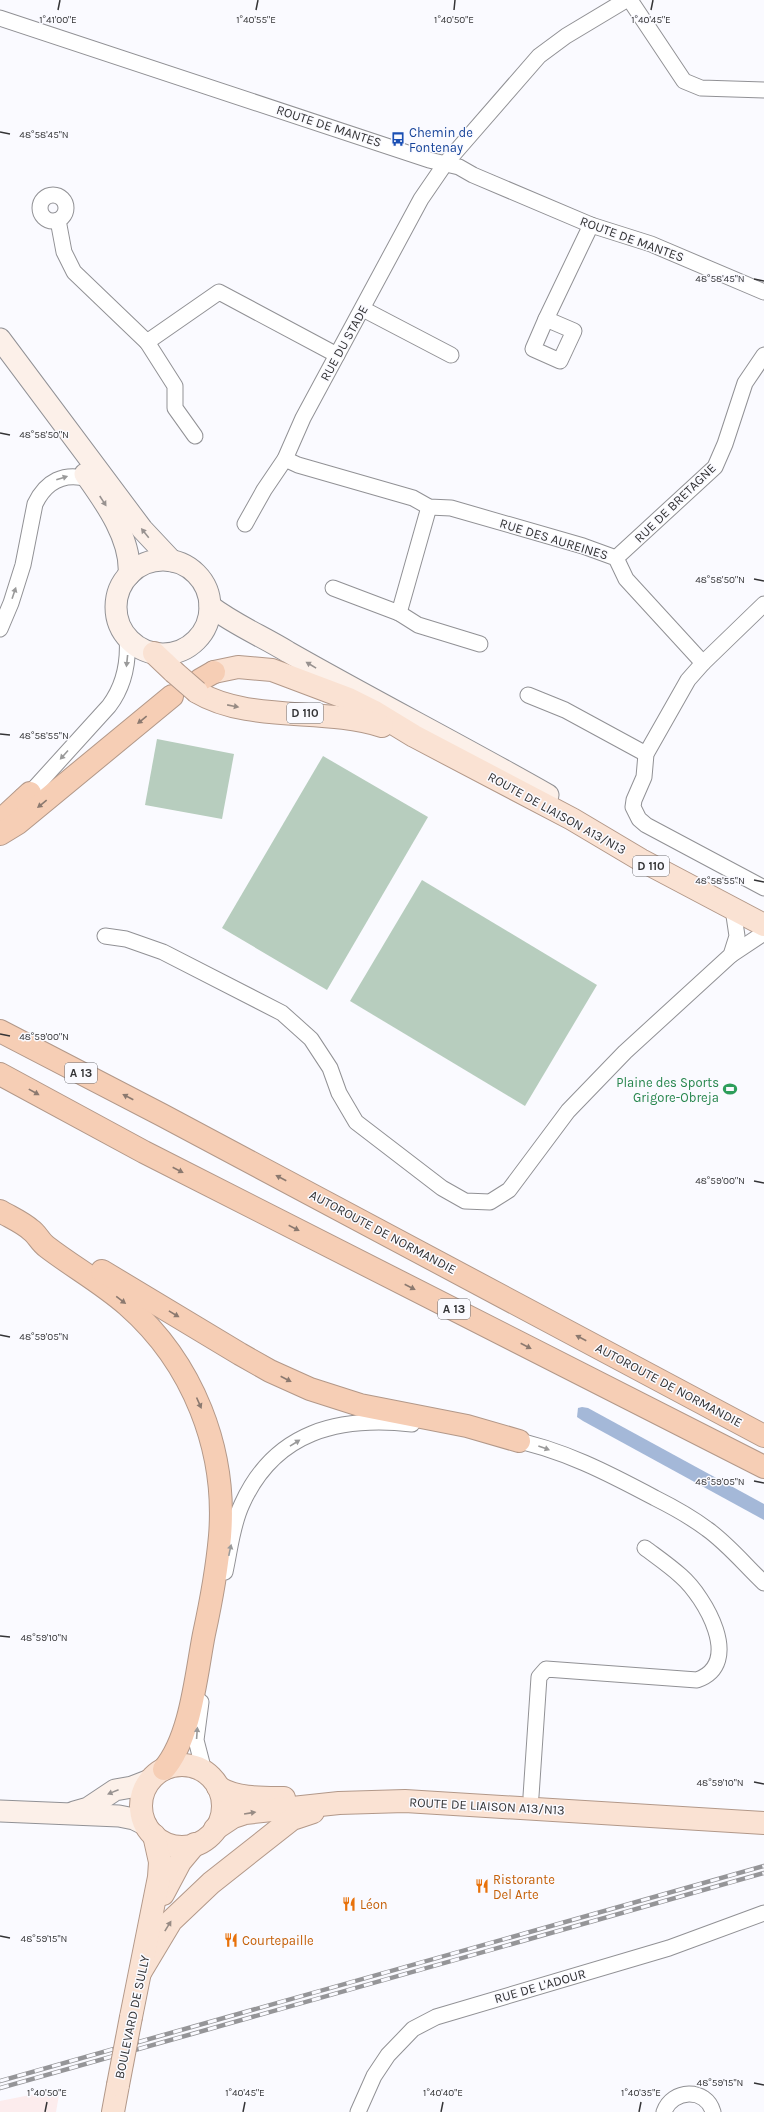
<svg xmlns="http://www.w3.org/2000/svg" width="764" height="2112" font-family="Karla,sans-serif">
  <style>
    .industrial { fill: #fceced }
    .green { fill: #b7cdbe }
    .water { fill: #a4b8d8 }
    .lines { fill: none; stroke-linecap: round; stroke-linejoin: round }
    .street-casing { stroke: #919195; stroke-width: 17 }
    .secondary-casing { stroke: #919195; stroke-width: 23 }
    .primary-casing { stroke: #b29889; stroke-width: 24 }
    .highway-casing { stroke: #b29889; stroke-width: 24 }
    .street { stroke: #fff; stroke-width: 15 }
    .secondary { stroke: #fcf0e9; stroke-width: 21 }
    .primary { stroke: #fae2d3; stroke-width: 22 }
    .highway { stroke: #f6ceb5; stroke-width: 22 }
    .rail-casing { stroke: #959598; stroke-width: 4.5 }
    .rail { stroke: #fafaff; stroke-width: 3; stroke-dasharray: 9; stroke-linecap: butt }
    .primary-bridge-casing { stroke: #b29889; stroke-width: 24; stroke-linecap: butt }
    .primary-bridge { stroke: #fae2d3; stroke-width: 22 }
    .oneway { fill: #9a9a9a }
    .oneway2 { fill: #989290 }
    .oneway3 { fill: #978b84 }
    .oneway4 { fill: #8b796f }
    .ticks { fill: none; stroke: #343436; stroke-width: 1.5 }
    .labels { text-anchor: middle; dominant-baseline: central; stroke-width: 3; stroke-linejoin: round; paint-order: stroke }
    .shield { fill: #fafaff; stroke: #6f6f72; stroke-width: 1 }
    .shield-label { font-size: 12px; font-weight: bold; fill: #343436 }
    .street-label { font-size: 13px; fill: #343436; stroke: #fafaff }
    .transit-label { font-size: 13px; fill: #164399; stroke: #fafaff; text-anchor: start }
    .leisure-label { font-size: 13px; fill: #27864d; stroke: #fafaff; text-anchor: end }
    .food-label { font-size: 13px; fill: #c56008; stroke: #fafaff; text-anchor: start }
    .ticks-label { font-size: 10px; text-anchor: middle; fill: #343436; stroke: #fafaff; stroke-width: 3; stroke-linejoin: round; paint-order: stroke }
  </style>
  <rect width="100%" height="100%" fill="#fafaff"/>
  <path class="industrial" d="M60 2089 56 2112H0V2101Z"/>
  <g class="green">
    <path d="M157 739 234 754 222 819 145 805Z"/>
    <path d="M323 756 428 817 327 990 222 928Z"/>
    <path d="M422 880 597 985 525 1106 350 1001Z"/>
  </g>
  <path class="water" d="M582 1407 588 1408 764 1504V1520L583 1421 577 1417 578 1408Z"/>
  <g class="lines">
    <defs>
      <g id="street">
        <path d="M630 0 684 81 701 88 764 90"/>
        <path d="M0 18 429 160 459 167 473 175 591 225 651 244 764 292"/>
        <circle cx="53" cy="208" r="13"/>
        <path d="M58 220 64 252 74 272 147 342 219 292 337 355"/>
        <path d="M363 309 451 355"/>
        <path d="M546 319 574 331 560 361 533 349Z"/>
        <path d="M546 319 591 225"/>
        <path d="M147 342 175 386V408L195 436"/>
        <path d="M285 459 298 465 413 498 429 507 451 508 583 546 616 558 626 579 703 663 688 680 646 754 644 777 634 800 633 807 639 819 646 825 764 888"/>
        <path d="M245 524 264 490 285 459 303 418 421 199 445 164 539 56 566 36 626 0"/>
        <path d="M616 558 715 467 725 444 745 383 764 355"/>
        <path d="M333 588 399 613 418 625 480 644"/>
        <path d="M399 613 429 507"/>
        <path d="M0 629 11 603 23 565 35 504C46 481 64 472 88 479"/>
        <path d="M703 663 764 604"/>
        <path d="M528 695 565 710 646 754"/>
        <path d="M22 796 30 793 109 706C124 686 129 663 127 637"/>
        <path d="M105 936 126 939 163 952 282 1013 311 1039 330 1068 339 1093 356 1122 442 1188 465 1201 490 1202 509 1190 568 1111 625 1052 731 955 737 936 733 909"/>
        <path d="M731 955 761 935 764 931"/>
        <path d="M509 1439C560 1448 610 1474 655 1498 673 1507 691 1517 707 1529 728 1544 745 1565 764 1583"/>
        <path d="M225 1572C230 1550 232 1525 242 1504 275 1431 339 1416 412 1424"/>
        <path d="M201 1702 196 1740 204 1771"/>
        <path d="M531 1796 539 1677 546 1669 697 1680C744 1664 705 1597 681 1576 670 1566 657 1557 645 1548"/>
        <path d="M358 2112 374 2076 388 2055 413 2029 436 2017 669 1948 764 1913"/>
        <path d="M664 2112C672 2089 706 2087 713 2112"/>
      </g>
      <g id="secondary">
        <path d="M0 339 142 529 172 561"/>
        <path d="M85 474C105 502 132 539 129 575"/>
        <circle cx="163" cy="607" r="47"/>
        <path d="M210 606C235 625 262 636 288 652 374 701 462 746 548 795"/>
        <path d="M0 1811 119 1816 134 1819 146 1825"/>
        <path d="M74 1812 88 1808 115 1790 132 1787 150 1780"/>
      </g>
      <g id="primary">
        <path d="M154 653 174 672"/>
        <path d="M214 672 238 667 272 670 349 699 373 711 414 736 572 819 641 860 764 925"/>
        <path d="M197 692C249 723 324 707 382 726"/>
        <circle cx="182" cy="1806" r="41"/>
        <path d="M218 1787C236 1799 263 1798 284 1798"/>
        <path d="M215 1829 233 1817 245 1813 339 1803 405 1801 764 1823"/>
        <path d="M163 1894 180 1862 195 1844"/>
        <path d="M141 1971 171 1921 211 1883 292 1819 313 1812"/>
        <path d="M131 2017 159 1877 160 1862 154 1835"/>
        <path d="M113 2112 118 2085"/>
      </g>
      <g id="highway">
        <path d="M200 680 214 672"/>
        <path d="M2 819 30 793"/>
        <path d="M0 834 18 823 172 696"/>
        <path d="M0 1031 162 1115 764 1436"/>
        <path d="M0 1074 144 1152 764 1467"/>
        <path d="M0 1211C10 1217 22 1222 31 1230 37 1234 40 1242 47 1247 73 1267 102 1283 127 1305 193 1363 227 1449 220 1536 217 1569 211 1602 204 1634 196 1675 191 1737 164 1769"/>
        <path d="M102 1271 240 1354 270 1371 310 1389 360 1405 467 1426 519 1441"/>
      </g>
    </defs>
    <use href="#street" class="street-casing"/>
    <use href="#secondary" class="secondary-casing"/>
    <use href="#primary" class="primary-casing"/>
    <use href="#highway" class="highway-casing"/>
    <use href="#street" class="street"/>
    <use href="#secondary" class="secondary"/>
    <use href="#primary" class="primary"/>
    <use href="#highway" class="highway"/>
    <defs>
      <g id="rail">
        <path d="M0 2081 764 1866"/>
        <path d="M0 2088 764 1873"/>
      </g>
    </defs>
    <use href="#rail" class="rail-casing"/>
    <use href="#rail" class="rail"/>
    <defs>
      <g id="primary-bridge">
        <path d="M174 672 197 692"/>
        <path d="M118 2085 131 2017"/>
      </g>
    </defs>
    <use href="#primary-bridge" class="primary-bridge-casing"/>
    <use href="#primary-bridge" class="primary-bridge"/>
  </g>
  <defs><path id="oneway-solid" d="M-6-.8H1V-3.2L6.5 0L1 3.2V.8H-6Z"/></defs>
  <g class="oneway">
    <use href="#oneway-solid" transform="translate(62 478) rotate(-18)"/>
    <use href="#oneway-solid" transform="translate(14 593) rotate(-71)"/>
    <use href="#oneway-solid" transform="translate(127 661) rotate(96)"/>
    <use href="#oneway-solid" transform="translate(64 755) rotate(132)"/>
    <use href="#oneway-solid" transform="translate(295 1443) rotate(-32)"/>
    <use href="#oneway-solid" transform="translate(544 1448) rotate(20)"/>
    <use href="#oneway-solid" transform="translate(230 1550) rotate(-78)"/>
    <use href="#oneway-solid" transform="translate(197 1733) rotate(-86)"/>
  </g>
  <g class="oneway2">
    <use href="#oneway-solid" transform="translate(103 501) rotate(57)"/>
    <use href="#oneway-solid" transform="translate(145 533) rotate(-129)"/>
    <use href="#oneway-solid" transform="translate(311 665) rotate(-149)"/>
    <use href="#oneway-solid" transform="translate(113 1792) rotate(158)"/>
  </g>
  <g class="oneway3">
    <use href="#oneway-solid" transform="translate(233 706) rotate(11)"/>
    <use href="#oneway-solid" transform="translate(250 1813) rotate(-9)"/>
    <use href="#oneway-solid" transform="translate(168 1926) rotate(-58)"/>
  </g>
  <g class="oneway4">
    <use href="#oneway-solid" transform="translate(142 720) rotate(141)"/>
    <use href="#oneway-solid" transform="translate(42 804) rotate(141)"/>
    <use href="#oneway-solid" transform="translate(34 1092) rotate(29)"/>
    <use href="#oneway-solid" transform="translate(128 1097) rotate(-153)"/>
    <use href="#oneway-solid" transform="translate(178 1170) rotate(27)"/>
    <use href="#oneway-solid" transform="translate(281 1178) rotate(-152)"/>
    <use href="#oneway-solid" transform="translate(294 1228) rotate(27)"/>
    <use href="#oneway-solid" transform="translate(410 1287) rotate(27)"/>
    <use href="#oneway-solid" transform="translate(121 1300) rotate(37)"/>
    <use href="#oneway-solid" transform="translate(174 1314) rotate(31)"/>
    <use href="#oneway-solid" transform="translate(581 1338) rotate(-152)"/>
    <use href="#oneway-solid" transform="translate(526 1346) rotate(27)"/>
    <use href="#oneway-solid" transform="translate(286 1379) rotate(27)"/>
    <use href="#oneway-solid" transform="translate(199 1403) rotate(66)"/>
  </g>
  <path class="ticks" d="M58 10 60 0M256 10 258 0M454 10 455 0M651 10 653 0M0 132 10 134M754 279 764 281M0 433 10 435M754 579 764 581M0 734 10 735M754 880 764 882M0 1034 10 1036M754 1181 764 1183M0 1335 10 1337M754 1481 764 1483M0 1636 10 1637M754 1782 764 1784M0 1936 10 1938M754 2083 764 2085M45 2112 47 2102M243 2112 245 2102M441 2112 443 2102M639 2112 641 2102"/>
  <defs>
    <symbol id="bus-bare" viewBox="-9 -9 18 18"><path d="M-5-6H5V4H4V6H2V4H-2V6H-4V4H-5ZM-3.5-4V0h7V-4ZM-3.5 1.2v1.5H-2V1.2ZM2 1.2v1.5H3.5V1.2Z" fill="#1a4fb4" stroke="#fafaff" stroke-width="2.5" paint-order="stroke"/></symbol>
    <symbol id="stadium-bare" viewBox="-9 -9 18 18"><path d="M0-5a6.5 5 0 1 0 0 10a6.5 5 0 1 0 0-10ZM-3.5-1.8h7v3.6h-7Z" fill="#2e9e5b" stroke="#fafaff" stroke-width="2.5" paint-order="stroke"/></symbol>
    <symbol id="restaurant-bare" viewBox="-9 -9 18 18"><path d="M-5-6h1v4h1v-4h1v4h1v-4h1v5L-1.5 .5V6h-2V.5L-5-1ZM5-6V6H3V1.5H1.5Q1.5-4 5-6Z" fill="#e8710a" stroke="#fafaff" stroke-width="2.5" paint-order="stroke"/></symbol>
  </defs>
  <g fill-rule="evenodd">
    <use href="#bus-bare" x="388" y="129" width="20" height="20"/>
    <use href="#stadium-bare" x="720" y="1079" width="20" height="20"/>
    <use href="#restaurant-bare" x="472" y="1876" width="20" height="20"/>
    <use href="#restaurant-bare" x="339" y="1894" width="20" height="20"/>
    <use href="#restaurant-bare" x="221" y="1930" width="20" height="20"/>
  </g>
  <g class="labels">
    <g class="shield">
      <rect x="287" y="703" width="36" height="20" rx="3"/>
      <rect x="633" y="856" width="36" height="20" rx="3"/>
      <rect x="65" y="1063" width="32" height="20" rx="3"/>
      <rect x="438" y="1299" width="32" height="20" rx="3"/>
    </g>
    <g class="shield-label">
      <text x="305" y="713">D 110</text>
      <text x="651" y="866">D 110</text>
      <text x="81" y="1073">A 13</text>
      <text x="454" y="1309">A 13</text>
    </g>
    <g class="street-label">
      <text transform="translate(329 126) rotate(18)">ROUTE DE MANTES</text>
      <text transform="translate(632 239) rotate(20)">ROUTE DE MANTES</text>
      <text transform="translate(344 343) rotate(-61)">RUE DU STADE</text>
      <text transform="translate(675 503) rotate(-44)">RUE DE BRETAGNE</text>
      <text transform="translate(554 539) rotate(17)">RUE DES AUREINES</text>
      <text transform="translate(557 813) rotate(29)">ROUTE DE LIAISON A13/N13</text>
      <text transform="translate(383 1232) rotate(28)">AUTOROUTE DE NORMANDIE</text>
      <text transform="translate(669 1385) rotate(28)">AUTOROUTE DE NORMANDIE</text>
      <text transform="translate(487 1806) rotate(3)">ROUTE DE LIAISON A13/N13</text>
      <text transform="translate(540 1986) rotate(-16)">RUE DE L'ADOUR</text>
      <text transform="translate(132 2017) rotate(-78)">BOULEVARD DE SULLY</text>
    </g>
    <g class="transit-label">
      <text x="409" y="132">Chemin de<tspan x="409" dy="15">Fontenay</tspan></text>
    </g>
    <g class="leisure-label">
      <text x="719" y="1082">Plaine des Sports<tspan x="719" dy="15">Grigore-Obreja</tspan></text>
    </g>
    <g class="food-label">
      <text x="493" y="1879">Ristorante<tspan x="493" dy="15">Del Arte</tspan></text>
      <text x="360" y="1904">Léon</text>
      <text x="242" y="1940">Courtepaille</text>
    </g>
  </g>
  <g class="ticks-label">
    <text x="58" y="23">1°41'00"E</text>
    <text x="256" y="23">1°40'55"E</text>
    <text x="454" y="23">1°40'50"E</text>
    <text x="651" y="23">1°40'45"E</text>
    <text x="44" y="138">48°58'45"N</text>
    <text x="720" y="282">48°58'45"N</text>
    <text x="44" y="438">48°58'50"N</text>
    <text x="720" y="583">48°58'50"N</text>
    <text x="44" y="739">48°58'55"N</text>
    <text x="720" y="884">48°58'55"N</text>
    <text x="44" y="1040">48°59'00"N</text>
    <text x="720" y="1184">48°59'00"N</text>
    <text x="44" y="1340">48°59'05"N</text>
    <text x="720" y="1485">48°59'05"N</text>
    <text x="44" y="1641">48°59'10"N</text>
    <text x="720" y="1786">48°59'10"N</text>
    <text x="44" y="1942">48°59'15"N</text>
    <text x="720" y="2086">48°59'15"N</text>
    <text x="47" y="2096">1°40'50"E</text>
    <text x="245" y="2096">1°40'45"E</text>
    <text x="443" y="2096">1°40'40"E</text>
    <text x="641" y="2096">1°40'35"E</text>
  </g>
</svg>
